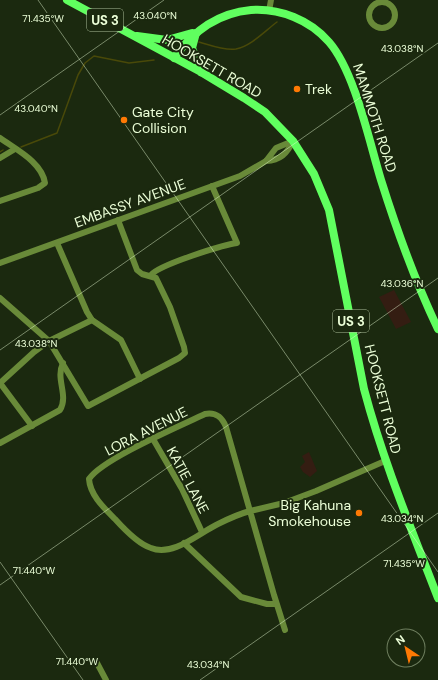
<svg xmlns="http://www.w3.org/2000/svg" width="438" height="680" font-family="'DM Sans',sans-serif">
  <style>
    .green { fill: #341d12 }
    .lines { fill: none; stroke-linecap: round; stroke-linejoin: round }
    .stream { stroke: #494909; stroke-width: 1.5 }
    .minor { stroke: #698a39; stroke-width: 6 }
    .major { stroke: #60ff5f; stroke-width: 8 }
    .ticks { fill: none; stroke: #ecffd8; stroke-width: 1; stroke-opacity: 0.45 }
    .poi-dot { fill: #ff7904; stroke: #1b290f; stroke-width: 1.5 }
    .labels { text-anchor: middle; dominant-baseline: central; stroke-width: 4; stroke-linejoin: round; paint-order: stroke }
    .shield { fill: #1b290f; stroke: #adbf9c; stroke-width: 1 }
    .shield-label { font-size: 13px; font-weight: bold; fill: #ecffd8 }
    .street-label { font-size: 14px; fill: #ecffd8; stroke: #1b290f }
    .poi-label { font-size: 14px; fill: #ecffd8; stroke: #1b290f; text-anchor: start }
    .ticks-label { font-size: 10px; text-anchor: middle; fill: #ecffd8; stroke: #1b290f; stroke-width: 4; stroke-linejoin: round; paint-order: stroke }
  </style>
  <rect width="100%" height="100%" fill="#1b290f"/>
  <g class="green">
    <path d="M394 290 411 322 396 329 379 297Z"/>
    <path d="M309 452 317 471 310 477 303 472 300 467 305 462 302 456Z"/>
  </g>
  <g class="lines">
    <g class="stream">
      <path d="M199 42C210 45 224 51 236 49 251 46 265 31 277 22"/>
      <path d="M21 147 57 133 78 75 85 63 94 56 129 63 154 60"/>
      <path d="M0 152 3 150"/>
    </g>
    <g class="minor">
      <circle cx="382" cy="15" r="13"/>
      <path d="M269 11 271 0"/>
      <path d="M0 138C15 149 42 162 45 183L38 188 0 201"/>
      <path d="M0 158 15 149"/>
      <path d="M266 161C280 160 287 154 293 141"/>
      <path d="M57 243 87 312 92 320 121 340 140 379"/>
      <path d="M0 263 240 176 266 161 276 148 293 141"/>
      <path d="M151 275C159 265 222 245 237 243L212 186"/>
      <path d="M0 298 49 341 88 406 179 358 185 353 184 347 170 307 156 278 142 274 137 270 118 220"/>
      <path d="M0 383 34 352 49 341 92 320"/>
      <path d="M0 383 32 426"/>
      <path d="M153 439 182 489 202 532"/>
      <path d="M0 443 60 410C69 395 55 379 63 363"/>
      <path d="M184 543 241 597 267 604H275"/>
      <path d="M285 630 274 595 226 427C222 417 216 412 205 414 180 426 102 459 89 479 90 495 104 508 115 519 124 529 138 544 151 548 173 557 199 533 218 524 228 519 239 514 250 511L284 503 316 491 385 461"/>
      <path d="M97 663 106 680"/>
    </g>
    <g class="major">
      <path d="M67 0 201 72 244 98 265 112 293 141 314 174 329 210 364 389C383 461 411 528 438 598"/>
      <path d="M196 33 192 48 201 72"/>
      <path d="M137 36 167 40 192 33"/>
      <path d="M174 58C193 31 218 13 251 10 280 8 310 20 329 42 355 72 369 141 381 180 397 231 415 281 438 329"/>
    </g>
  </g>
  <path class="ticks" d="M38 0 438 572M0 115 164 0M0 350 438 43M0 562 83 680M0 585 438 278M200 680 438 513"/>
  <g class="poi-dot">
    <circle cx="297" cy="89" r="4"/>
    <circle cx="124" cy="120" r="4"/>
    <circle cx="359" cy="513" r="4"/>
  </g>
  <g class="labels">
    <g class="shield">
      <rect x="87" y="9" width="36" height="22" rx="3"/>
      <rect x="333" y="310" width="36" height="22" rx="3"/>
    </g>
    <g class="shield-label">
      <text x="105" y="20">US 3</text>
      <text x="351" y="321">US 3</text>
    </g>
    <g class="street-label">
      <text transform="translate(212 66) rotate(30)">HOOKSETT ROAD</text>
      <text transform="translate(375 118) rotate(72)">MAMMOTH ROAD</text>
      <text transform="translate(130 203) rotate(-20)">EMBASSY AVENUE</text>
      <text transform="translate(383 399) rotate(76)">HOOKSETT ROAD</text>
      <text transform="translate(146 431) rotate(-27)">LORA AVENUE</text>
      <text transform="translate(188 480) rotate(62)">KATIE LANE</text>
    </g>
    <g class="poi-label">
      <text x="305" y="89">Trek</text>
      <text x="132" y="112">Gate City<tspan x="132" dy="16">Collision</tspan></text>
      <text x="351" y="505" text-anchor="end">Big Kahuna<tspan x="351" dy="16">Smokehouse</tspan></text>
    </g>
  </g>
  <g class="ticks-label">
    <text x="155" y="19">43.040°N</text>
    <text x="43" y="22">71.435°W</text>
    <text x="402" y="52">43.038°N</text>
    <text x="36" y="112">43.040°N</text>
    <text x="402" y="287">43.036°N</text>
    <text x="36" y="347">43.038°N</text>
    <text x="402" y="522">43.034°N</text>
    <text x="404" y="567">71.435°W</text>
    <text x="34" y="574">71.440°W</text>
    <text x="77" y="665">71.440°W</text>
    <text x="208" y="668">43.034°N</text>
  </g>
  <g transform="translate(406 648) rotate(325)"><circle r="19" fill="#1b290f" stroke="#6f7f5f"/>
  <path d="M0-3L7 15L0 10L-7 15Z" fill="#ff7904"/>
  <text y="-6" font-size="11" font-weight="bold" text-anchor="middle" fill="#ecffd8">N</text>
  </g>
</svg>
